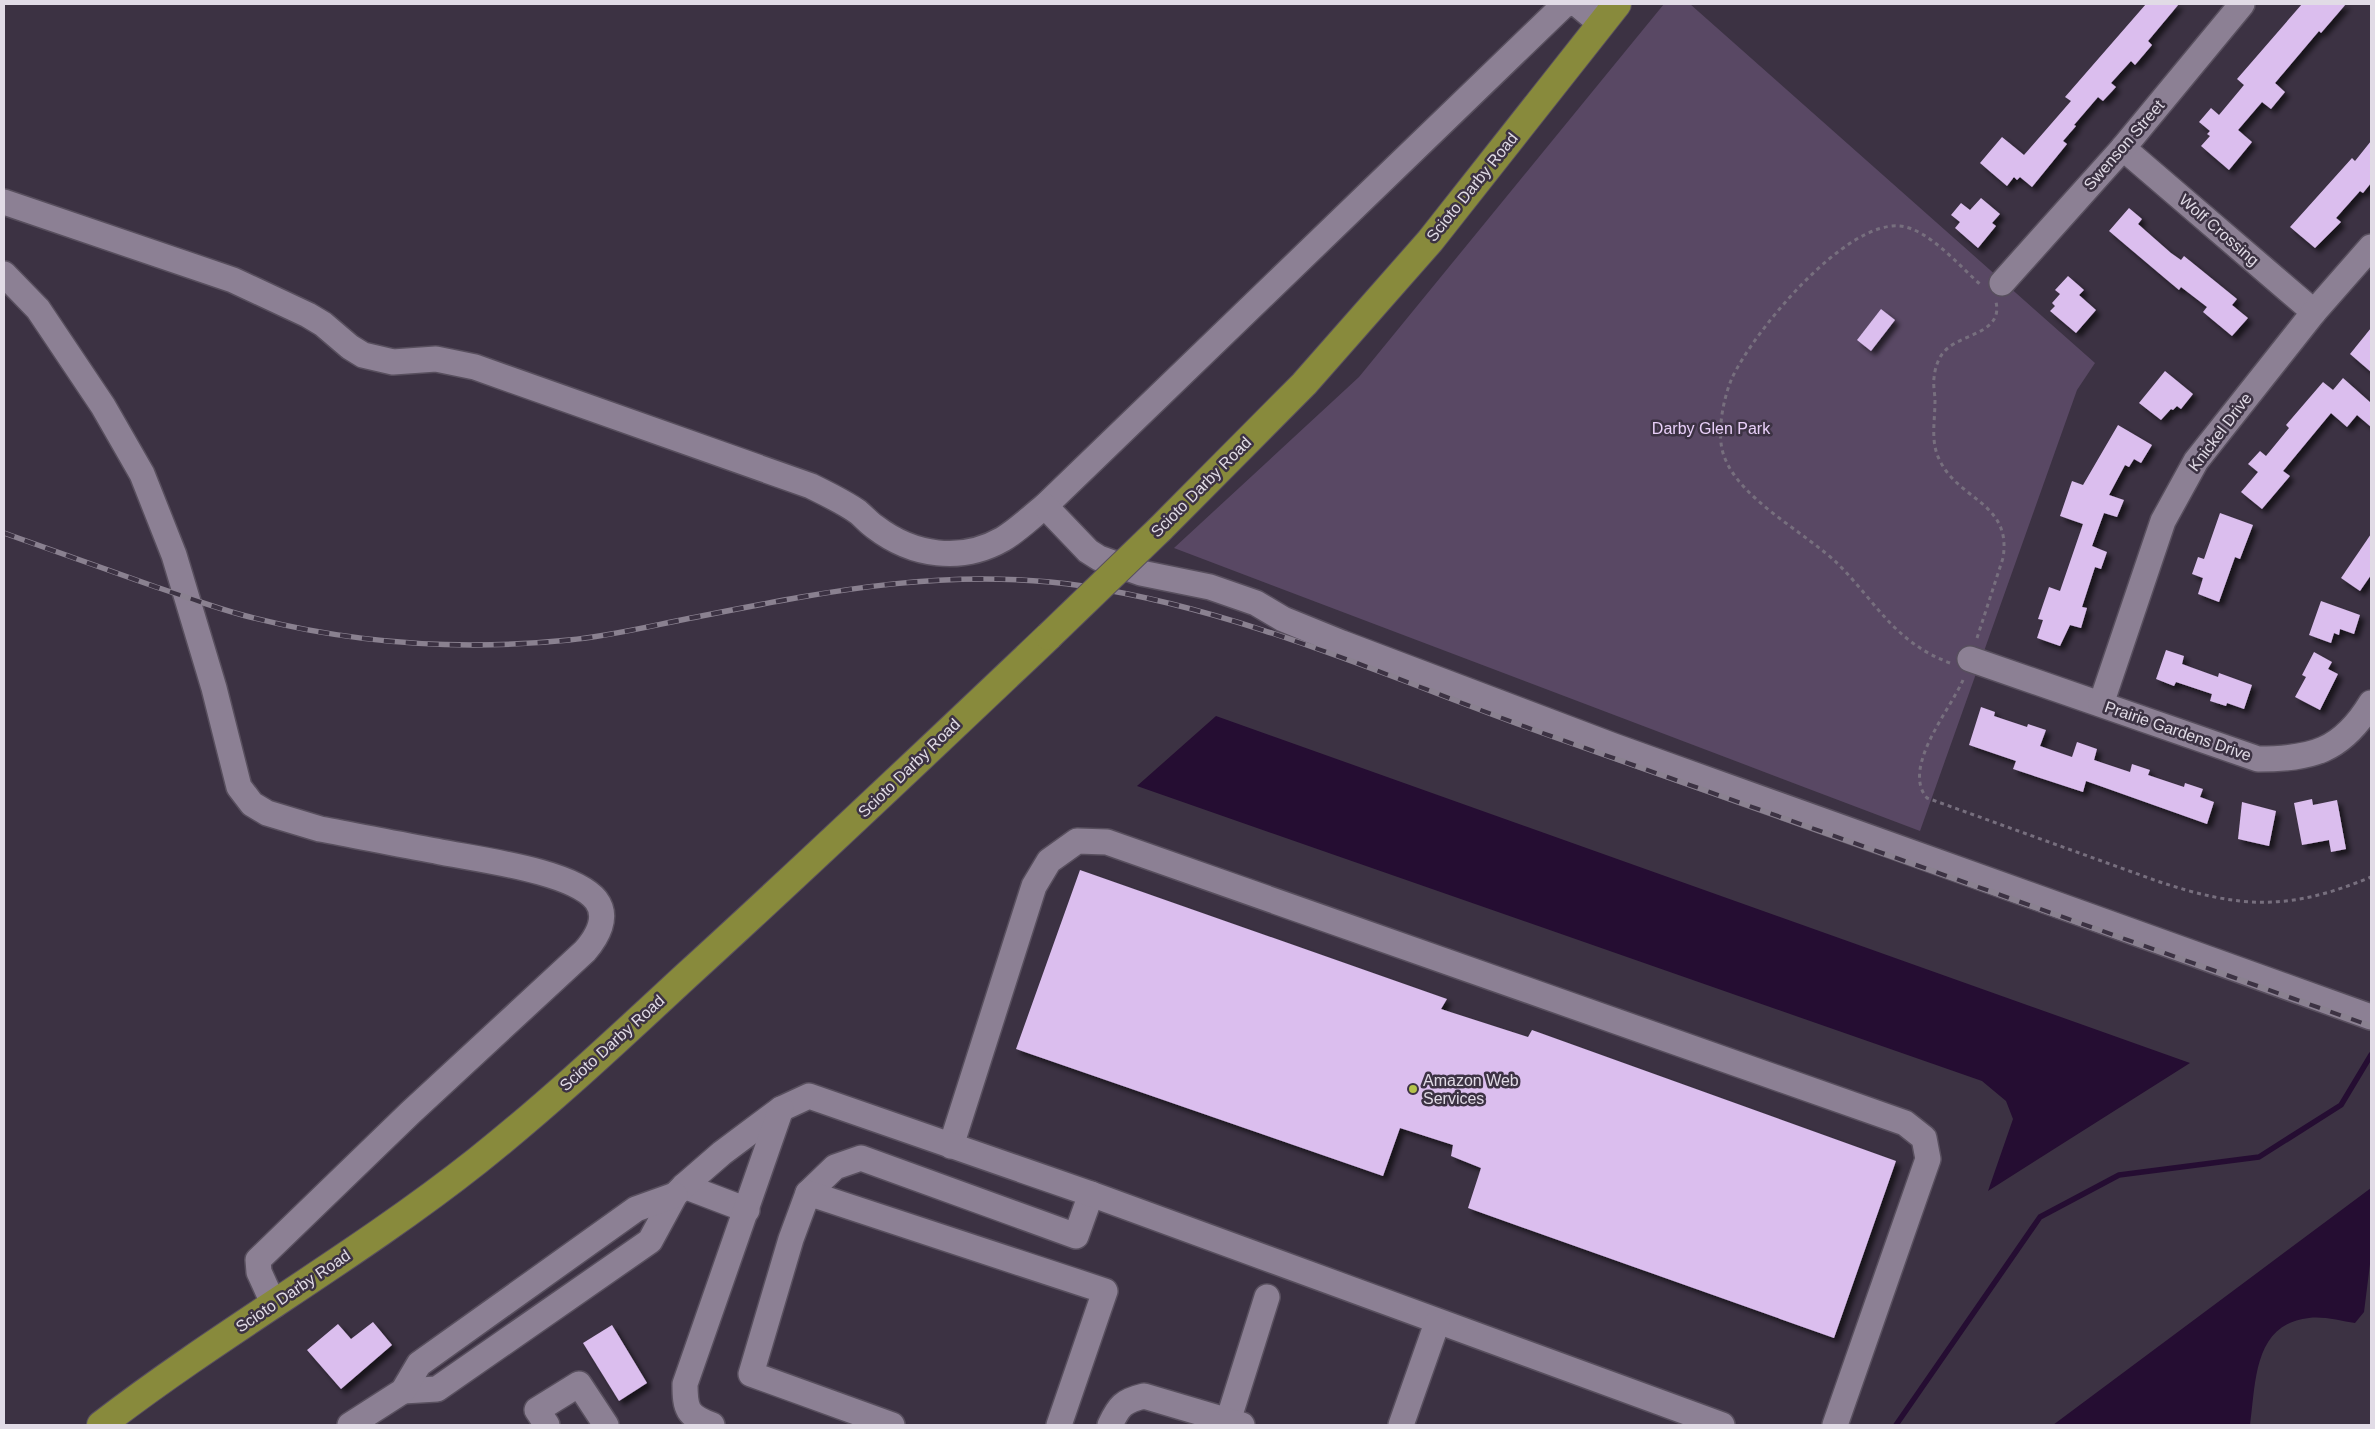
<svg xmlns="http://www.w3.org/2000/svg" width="2375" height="1429" font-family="Arial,sans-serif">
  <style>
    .green { fill: #594864 }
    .water { fill: #250d32 }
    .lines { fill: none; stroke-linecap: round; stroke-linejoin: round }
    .stream { stroke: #250d32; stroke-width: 5.5 }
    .building { fill: #dbbeee; filter: url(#shadow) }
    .minor-casing { stroke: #584f5e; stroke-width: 28 }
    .major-casing { stroke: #584f5e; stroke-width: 30 }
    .path { stroke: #776f7e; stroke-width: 3; stroke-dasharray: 4 4; stroke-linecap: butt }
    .minor { stroke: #8c8094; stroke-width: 25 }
    .major { stroke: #888a3c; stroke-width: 28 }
    .rail-casing { stroke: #8a8190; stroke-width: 5.5 }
    .rail { stroke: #3c3243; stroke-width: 4; stroke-dasharray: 11; stroke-linecap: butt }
    .major-bridge-casing { stroke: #584f5e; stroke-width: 30; stroke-linecap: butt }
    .major-bridge { stroke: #888a3c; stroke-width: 28 }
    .poi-dot { fill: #b4c24a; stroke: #3c3243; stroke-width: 2 }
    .labels { text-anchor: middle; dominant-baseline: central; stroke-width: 5; stroke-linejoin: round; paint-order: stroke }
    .street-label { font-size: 16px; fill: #e1dbe6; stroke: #3c3243 }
    .park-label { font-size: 16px; fill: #e9d0f9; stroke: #3c3243 }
    .poi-label { font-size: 16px; fill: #e1dbe6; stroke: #3c3243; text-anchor: start }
  </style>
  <defs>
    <filter id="shadow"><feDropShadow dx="4.5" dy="4.5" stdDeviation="2.5" flood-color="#0009"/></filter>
  </defs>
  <rect width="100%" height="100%" fill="#3c3243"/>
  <path class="green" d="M1664 4H1690L2095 363 2077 390 1920 831 1174 548 1359 377Z"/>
  <g class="water">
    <path d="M1216 716 2190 1063 1988 1191 2013 1119 2006 1101 1982 1081 1137 786Z"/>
    <path d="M2371 1188V1256L2364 1312 2355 1323C2341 1321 2323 1316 2309 1318 2253 1324 2256 1383 2250 1425H2053Z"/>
  </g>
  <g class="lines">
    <path class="stream" d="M1896 1425 2040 1217 2119 1175 2259 1157 2341 1105 2371 1055"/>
  </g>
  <g class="building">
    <path d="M2146 4H2179L2148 41 2152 45 2135 65 2131 61 2111 83 2116 87 2103 101 2098 97 2074 125 2076 126 2063 141 2067 144 2032 187 2020 177 2017 180 2014 177 2007 186 1980 163 2002 137 2024 155 2071 101 2065 97Z"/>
    <path d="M2302 4H2346L2321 33 2319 31 2275 83 2285 92 2271 109 2262 102 2238 130 2252 142 2229 170 2201 146 2210 136 2207 134 2210 131 2199 122 2211 108 2219 115 2244 85 2237 79Z"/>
    <path d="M2371 141V183L2363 193 2360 191 2336 218 2341 222 2315 248 2290 227 2352 158 2355 161Z"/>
    <path d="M1981 198 2000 214 1992 223 1996 226 1978 248 1955 228 1960 222 1951 215 1961 203 1970 210Z"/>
    <path d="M2129 208 2142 219 2138 224 2171 253 2181 260 2184 256 2237 299 2232 305 2248 318 2232 336 2203 312 2207 307 2181 287 2179 290 2167 280 2109 231Z"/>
    <path d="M2068 276 2084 290 2079 295 2096 310 2076 333 2050 311 2055 306 2052 303 2060 294 2055 290Z"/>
    <path d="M1881 309 1895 320 1871 351 1857 340Z"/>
    <path d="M2371 328V372L2350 354Z"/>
    <path d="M2165 371 2193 394 2181 409 2177 406 2173 410 2171 409 2161 420 2139 403Z"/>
    <path d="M2343 378 2371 403V427L2357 415 2347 427 2331 413 2283 471 2290 476 2262 509 2241 492 2258 472 2248 464 2260 451 2266 456 2289 428 2286 425 2323 382 2333 390Z"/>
    <path d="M2118 425 2152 445 2141 463 2134 459 2129 467 2125 465 2109 495 2124 500 2117 517 2104 513 2092 546 2107 552 2101 569 2095 567 2082 607 2087 608 2081 628 2070 625 2060 646 2037 638 2043 620 2038 619 2049 587 2060 591 2083 524 2060 516 2072 481 2083 485Z"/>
    <path d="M2220 513 2253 525 2240 559 2235 557 2219 602 2198 594 2203 578 2192 574 2198 557 2204 559Z"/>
    <path d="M2371 534V575L2360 591 2341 578Z"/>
    <path d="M2321 601 2360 615 2354 634 2340 629 2339 635 2334 633 2331 643 2309 635Z"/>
    <path d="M2166 650 2184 656 2182 664 2218 677 2219 673 2252 685 2244 709 2227 703 2226 706 2210 701 2212 694 2176 682 2174 686 2156 679Z"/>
    <path d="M2314 652 2332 662 2328 669 2338 674 2320 710 2295 697 2306 677 2302 675Z"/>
    <path d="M1981 707 1995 712 1994 716 2027 727 2028 724 2046 730 2040 746 2072 757 2077 742 2097 749 2094 760 2130 772 2132 764 2150 770 2148 775 2184 787 2185 783 2203 789 2200 797 2214 802 2207 824 2086 781 2083 792 2013 769 2016 761 1969 745Z"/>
    <path d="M2312 799 2313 805 2337 800 2346 849 2331 852 2329 840 2302 845 2294 803Z"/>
    <path d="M2242 802 2276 811 2269 846 2238 839Z"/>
    <path d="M1080 870 1447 999 1441 1009 1528 1037 1532 1030 1896 1161 1834 1338 1468 1208 1481 1168 1451 1156 1453 1145 1400 1128 1383 1176 1016 1049Z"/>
    <path d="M373 1322 392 1345 341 1389 307 1350 338 1324 351 1339Z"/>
    <path d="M612 1325 647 1383 619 1401 583 1343Z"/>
  </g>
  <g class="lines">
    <defs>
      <g id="minor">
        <path d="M1577 4 1601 24"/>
        <path d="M2123 148 2314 312"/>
        <path d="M4 202 233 280 308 315 323 324 350 347 363 355 393 362 436 359 475 367 811 486C827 494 844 502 858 512 864 517 869 523 875 527 913 556 961 563 1003 539 1018 530 1031 517 1045 506L1563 6 1568 4"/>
        <path d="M4 274 38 309 103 406 142 474 174 555 214 688 239 787 252 804 267 813 320 829C358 836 397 844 436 851 473 859 572 870 596 900 609 917 597 937 585 951L410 1113 258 1260 259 1272 274 1305"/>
        <path d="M2002 283 2123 148 2242 4"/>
        <path d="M1045 506 1088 551 1099 558 1141 573 1210 587 1256 603 1283 619 1342 643 1614 746 2371 1017"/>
        <path d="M1970 659 2258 759C2312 759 2342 751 2371 703"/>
        <path d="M2101 704 2163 521 2196 461 2314 312 2371 247"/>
        <path d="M951 1146 1034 886 1049 861 1077 841 1107 842 1905 1123 1924 1138 1928 1159 1835 1425"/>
        <path d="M684 1186 747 1210"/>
        <path d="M808 1193 835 1167 861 1158 1076 1236 1091 1194"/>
        <path d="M403 1391 437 1389 650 1241 675 1195 684 1186 722 1153 781 1109 809 1096 1091 1194 1722 1425"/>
        <path d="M1228 1421 1267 1297"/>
        <path d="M350 1425 403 1391 419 1364 636 1209 675 1195"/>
        <path d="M547 1425 537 1410 579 1384 606 1425"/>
        <path d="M712 1425C687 1416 685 1409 685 1384L781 1109"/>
        <path d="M892 1425 751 1374 791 1239 808 1193 1105 1291 1059 1425"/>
        <path d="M1110 1425C1119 1406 1123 1401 1144 1396L1242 1425"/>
        <path d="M1401 1425 1437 1323"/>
      </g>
      <g id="major">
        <path d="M1160 529 1304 384 1430 241 1617 4"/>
        <path d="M101 1425C223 1331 357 1256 477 1161 550 1103 618 1039 686 976 809 864 929 750 1049 636"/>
      </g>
    </defs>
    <use href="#minor" class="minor-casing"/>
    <use href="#major" class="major-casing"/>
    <g class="path">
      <path d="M1977 638 2003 558C2012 503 1960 501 1940 461 1930 442 1935 422 1935 401 1935 394 1933 386 1934 378 1935 367 1939 355 1948 348 1964 334 2003 332 1996 302"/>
      <path d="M1950 663C1894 642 1877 603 1838 564 1805 532 1740 500 1724 456 1716 435 1723 399 1732 378 1753 333 1844 221 1900 226 1929 229 1960 267 1981 285"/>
      <path d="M1963 680C1950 710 1901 768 1927 798L2157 881C2241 909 2289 911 2371 877"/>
    </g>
    <use href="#minor" class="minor"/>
    <use href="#major" class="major"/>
    <defs>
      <path id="rail" d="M4 533C54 551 105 569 156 587 187 597 218 609 250 617 355 644 461 651 569 640 610 636 650 626 691 618 824 592 946 566 1083 586 1247 611 1399 682 1554 737 1827 833 2099 930 2371 1026"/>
    </defs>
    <use href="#rail" class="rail-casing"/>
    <use href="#rail" class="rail"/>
    <defs>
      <path id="major-bridge" d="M1049 636 1160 529"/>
    </defs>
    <use href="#major-bridge" class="major-bridge-casing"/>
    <use href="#major-bridge" class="major-bridge"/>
  </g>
  <circle class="poi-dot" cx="1413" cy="1089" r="5"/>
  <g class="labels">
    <g class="street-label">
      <text transform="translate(2124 145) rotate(-49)">Swenson Street</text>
      <text transform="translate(1472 187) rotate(-51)">Scioto Darby Road</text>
      <text transform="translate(2219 230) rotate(41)">Wolf Crossing</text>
      <text transform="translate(2220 432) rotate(-53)">Knickel Drive</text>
      <text transform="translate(1201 487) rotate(-45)">Scioto Darby Road</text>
      <text transform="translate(2178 731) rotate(19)">Prairie Gardens Drive</text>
      <text transform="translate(909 768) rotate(-44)">Scioto Darby Road</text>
      <text transform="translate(612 1043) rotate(-42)">Scioto Darby Road</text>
      <text transform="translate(293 1291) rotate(-34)">Scioto Darby Road</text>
    </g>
    <g class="park-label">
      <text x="1711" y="428">Darby Glen Park</text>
    </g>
    <g class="poi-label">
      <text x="1423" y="1080">Amazon Web<tspan x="1423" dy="18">Services</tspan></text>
    </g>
  </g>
  <rect width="2375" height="1429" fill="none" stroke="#e1dbe6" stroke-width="10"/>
</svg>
